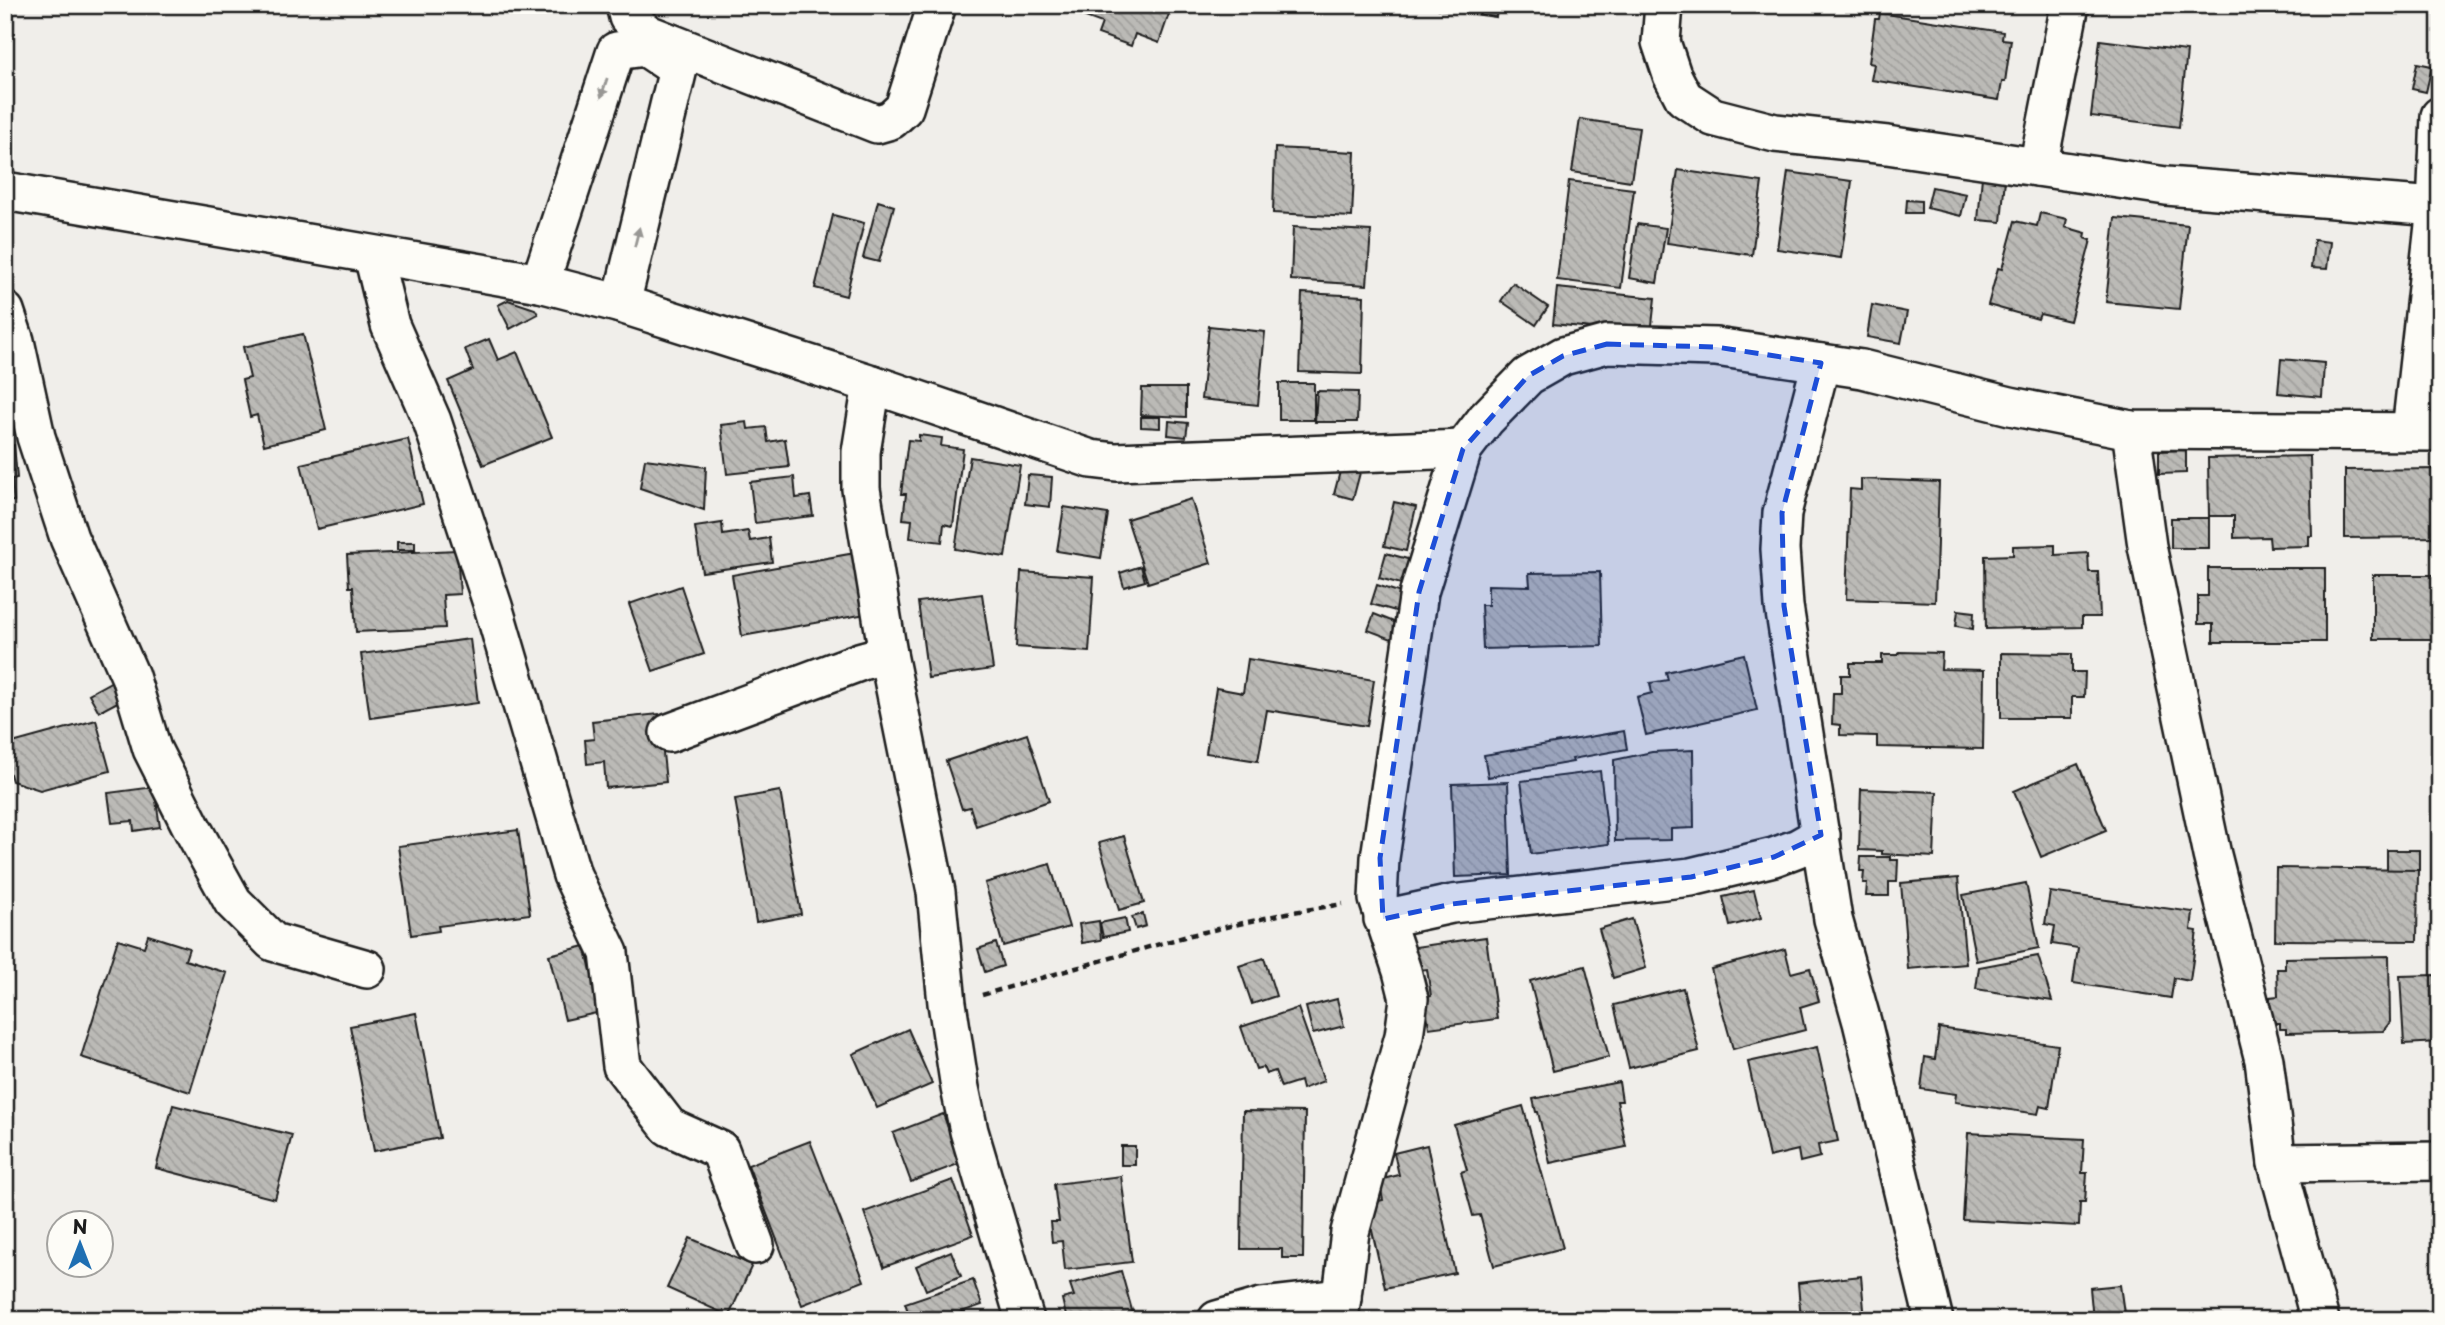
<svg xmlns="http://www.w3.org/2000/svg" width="2445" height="1325" font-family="'Playpen Sans',sans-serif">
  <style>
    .building { fill: url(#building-back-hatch); stroke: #1c1c1c; stroke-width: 2 }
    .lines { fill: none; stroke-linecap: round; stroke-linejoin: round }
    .minor-casing { stroke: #1c1c1c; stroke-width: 42 }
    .path { stroke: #1c1c1c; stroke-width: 4.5; stroke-dasharray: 7 5; stroke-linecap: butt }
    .minor { stroke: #fdfcf7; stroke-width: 37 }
    .oneway { fill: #989794 }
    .marked { fill: #1d4ed8; fill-opacity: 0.2; stroke: #1d4ed8; stroke-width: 5; stroke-dasharray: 14 9; stroke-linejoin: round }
  </style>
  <defs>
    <pattern id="building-back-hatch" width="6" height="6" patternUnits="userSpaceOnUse" patternTransform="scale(1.75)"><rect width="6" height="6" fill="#bbbab6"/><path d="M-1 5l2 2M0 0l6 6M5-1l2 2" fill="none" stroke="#a09f9c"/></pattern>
  </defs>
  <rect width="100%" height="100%" fill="#f0eeea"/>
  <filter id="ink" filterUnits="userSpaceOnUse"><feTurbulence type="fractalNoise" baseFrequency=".0143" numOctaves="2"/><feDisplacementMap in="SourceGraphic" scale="14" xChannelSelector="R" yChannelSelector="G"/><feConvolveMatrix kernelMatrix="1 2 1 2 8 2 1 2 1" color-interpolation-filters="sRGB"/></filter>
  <g filter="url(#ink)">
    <g class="building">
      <path d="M1080 5H1172L1159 43 1135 34 1131 46 1098 34 1102 23 1077 14Z"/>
      <path d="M1440 5H1498L1496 17 1439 9Z"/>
      <path d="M1954 5H2004L2003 12Z"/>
      <path d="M1880 13 2003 32 2002 39 2011 40 2005 82H2002L1999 100 1871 80 1874 64 1869 63 1875 19H1879Z"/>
      <path d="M2100 40 2187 51 2179 127 2091 116Z"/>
      <path d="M2417 63 2432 66 2426 92 2412 89Z"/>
      <path d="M1580 119 1639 128 1631 181 1572 172Z"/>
      <path d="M1275 148 1355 152 1352 217 1273 213Z"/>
      <path d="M1678 170 1762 182 1752 255 1667 243Z"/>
      <path d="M1788 172 1852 181 1841 258 1777 249Z"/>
      <path d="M1982 177 2005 179 2001 222 1978 220Z"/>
      <path d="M1569 181 1634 189 1621 288 1557 280Z"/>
      <path d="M1932 187 1966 194 1961 216 1927 208Z"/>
      <path d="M1907 200 1921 201V213H1906Z"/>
      <path d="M878 201 894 206 879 262 863 258Z"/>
      <path d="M2040 213 2067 219 2065 227 2086 233 2085 238 2091 240 2070 321 2040 314 2038 319 1988 305 1998 268 2002 269 2015 221 2037 226Z"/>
      <path d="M833 215 864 223 846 296 815 288Z"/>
      <path d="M2115 218 2188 225 2179 309 2106 302Z"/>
      <path d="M1637 224 1666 228 1657 283 1629 278Z"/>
      <path d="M1293 227 1371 231 1367 285 1291 280Z"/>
      <path d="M2314 240 2330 242 2327 269 2311 268Z"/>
      <path d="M1513 283 1548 307 1536 325 1501 301Z"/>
      <path d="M1557 288 1655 298 1651 334 1553 324Z"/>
      <path d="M1302 293 1364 296 1362 374 1299 372Z"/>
      <path d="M508 300 535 309 538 314 510 329 498 305Z"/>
      <path d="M1872 305 1907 312 1901 343 1867 337Z"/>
      <path d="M1209 326 1265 332 1258 405 1201 399Z"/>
      <path d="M303 334 326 430 264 445 257 415 250 417 242 380 250 378 243 347Z"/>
      <path d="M489 339 498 360 517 352 552 437 483 465 448 381 473 370 465 349Z"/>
      <path d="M2281 359 2324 363 2322 397 2278 393Z"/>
      <rect x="1279" y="383" width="35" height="37"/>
      <path d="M1142 388H1186V417L1141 415Z"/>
      <path d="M1317 391 1358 392 1357 422H1315Z"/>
      <path d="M1141 417H1160V428L1141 427Z"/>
      <path d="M1169 421 1188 423 1186 437 1168 435Z"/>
      <path d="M747 422 748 429 766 427 768 442 785 439 789 467 727 474 721 425Z"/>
      <path d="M919 435 942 438 941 446 963 449 953 526 944 524 942 542 910 538 912 520 903 519 906 494H901L908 440 919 441Z"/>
      <path d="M408 439 423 504 317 529 301 464Z"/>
      <path d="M14 445 17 478 12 479 14 501 7 502 9 510H5V446Z"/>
      <path d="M2186 450V473L2159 474V451Z"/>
      <path d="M2310 456 2312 536H2309V546L2270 547 2269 537 2234 538V516H2209L2208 458Z"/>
      <path d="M970 457 1020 465 1005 557 955 549Z"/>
      <path d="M645 459 706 467 704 510 640 488Z"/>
      <path d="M1342 464 1361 469 1353 499 1334 494Z"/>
      <path d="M2440 469V537L2345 538V470Z"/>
      <path d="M1028 475 1052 477 1050 507 1025 504Z"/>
      <path d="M794 477 796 498 810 496 813 516 755 523 750 482Z"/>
      <path d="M1861 479 1939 482 1935 602 1846 599 1850 489 1861 490Z"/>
      <path d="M1191 499 1211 563 1148 583 1127 519Z"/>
      <path d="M1394 502 1416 507 1406 551 1384 546Z"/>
      <path d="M1064 507 1108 514 1101 558 1057 551Z"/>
      <rect x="2171" y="518" width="38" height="30"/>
      <path d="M722 523 723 535 748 531 750 541 769 538 772 562 702 572 695 527Z"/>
      <rect x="397" y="542" width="18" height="8"/>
      <path d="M2055 545V555L2088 553 2089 572H2098L2100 617H2082V627L1986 629 1985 556 2013 555V546Z"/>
      <path d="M457 550 460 594 443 595 445 628 356 632 353 587H349L347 555Z"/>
      <path d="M855 553 866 614 742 636 732 575Z"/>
      <path d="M1386 553 1411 560 1405 585 1379 578Z"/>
      <path d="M1141 566 1145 581 1124 587 1120 573Z"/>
      <path d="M2208 568H2325V642H2213V624H2198V596H2208Z"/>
      <path d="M1021 572 1094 577 1089 652 1016 647Z"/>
      <path d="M1600 572 1602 646 1483 649 1481 605H1488V585L1530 586 1529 573Z"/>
      <rect x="2373" y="575" width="67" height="64"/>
      <path d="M1377 585 1404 594 1399 612 1371 604Z"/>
      <path d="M681 586 704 654 653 671 629 604Z"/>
      <path d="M982 594 993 669 928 678 918 602Z"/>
      <path d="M1958 610 1974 612 1973 629 1956 626Z"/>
      <path d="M1374 614 1404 626 1397 641 1368 630Z"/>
      <path d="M470 639 478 703 370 718 361 654Z"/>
      <path d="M1899 652 1942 653 1941 669 1984 670 1983 749 1877 747V736L1840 735V725L1832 724 1833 693H1841V675H1850V663H1882V655H1898Z"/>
      <path d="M2001 653 2072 654V672H2085L2084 697H2072V718H2001Z"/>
      <path d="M1744 654 1757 710 1646 735 1637 697 1652 693 1650 683 1668 680 1666 672Z"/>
      <path d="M1248 659 1374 680 1367 726 1267 710 1258 761 1206 753 1216 688 1243 693Z"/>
      <path d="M116 679 127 697 99 712 89 694Z"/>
      <path d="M659 714 666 782 606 788 604 762 587 764 585 740 594 739 592 721Z"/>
      <path d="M96 720 110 771 40 790 12 781 10 774 5 776V745Z"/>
      <path d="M1624 731 1627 749 1572 759 1573 762 1488 777 1484 755Z"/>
      <path d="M1027 734 1049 801 976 826 970 807 962 809 946 761Z"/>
      <path d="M1693 750 1694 828 1671 829V840L1615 841 1614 760 1652 752Z"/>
      <path d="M2078 764 2106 830 2041 857 2014 791Z"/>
      <path d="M1600 771 1609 844 1531 854 1521 781Z"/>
      <path d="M1508 782 1511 875 1455 877 1452 784Z"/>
      <path d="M154 787 160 827 134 831 133 821 112 823 108 793Z"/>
      <path d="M1861 789 1937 792 1934 857 1882 854V851L1859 850Z"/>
      <path d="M780 791 801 914 756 922 735 799Z"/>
      <path d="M518 830 530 914 438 926 439 931 411 935 398 846Z"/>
      <path d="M1124 836 1144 903 1119 910 1099 843Z"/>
      <rect x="2387" y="850" width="32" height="20"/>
      <path d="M1861 857H1890V860H1898L1897 882H1889V896H1866L1867 883H1863L1864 871H1860Z"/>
      <path d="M2433 861H2440V886H2432Z"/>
      <path d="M1050 864 1069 927 1003 946 985 883Z"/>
      <path d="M2276 868 2418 870 2417 941 2275 940Z"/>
      <path d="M1958 878 1966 964 1908 969 1901 883Z"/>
      <path d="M2026 883 2039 948 1976 961 1963 895Z"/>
      <path d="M1754 890 1761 918 1730 926 1723 897Z"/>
      <path d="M2050 892 2193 912 2191 930 2197 931 2190 981 2174 978 2171 998 2073 983 2078 948 2052 944 2055 926 2045 924Z"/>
      <path d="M1143 914 1146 926 1136 929 1132 917Z"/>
      <path d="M1125 918 1128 932 1103 937 1100 923Z"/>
      <path d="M1632 919 1646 968 1613 978 1599 929Z"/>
      <path d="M1099 921 1101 940 1082 943 1079 924Z"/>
      <path d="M148 935 189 948 185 960 227 973 190 1092 81 1057 118 939 144 947Z"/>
      <path d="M1486 937 1497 1019 1429 1028 1425 998 1431 996 1427 969 1411 971 1408 948Z"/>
      <path d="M996 943 1003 966 985 972 978 949Z"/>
      <path d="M585 946 601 1012 565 1020 549 955Z"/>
      <path d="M1785 949 1791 973 1810 968 1819 1001 1800 1007 1805 1030 1733 1049 1711 969Z"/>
      <path d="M2038 956 2052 1001 1976 989 1979 967Z"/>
      <path d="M2389 956 2390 1022 2383 1031 2286 1033V1029H2280V1023H2270V997L2278 996 2277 969H2285V958Z"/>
      <path d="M1264 958 1276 996 1252 1004 1239 966Z"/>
      <path d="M1585 966 1609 1057 1553 1071 1530 981Z"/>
      <path d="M2435 975 2439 1042 2404 1044 2400 976Z"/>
      <path d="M1683 988 1699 1051 1629 1068 1614 1005Z"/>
      <path d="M1337 999 1344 1026 1313 1034 1306 1007Z"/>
      <path d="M1298 1008 1324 1081 1302 1089 1300 1081 1281 1087 1275 1071 1266 1074 1263 1067 1256 1069 1241 1027Z"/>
      <path d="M416 1013 440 1138 374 1151 350 1026Z"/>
      <path d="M1939 1028 2058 1045 2049 1108 2040 1106 2038 1114 1955 1102 1956 1094 1921 1089 1925 1057 1935 1059Z"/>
      <path d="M908 1029 932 1084 877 1108 853 1054Z"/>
      <path d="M1817 1047 1838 1141 1818 1145 1820 1157 1800 1162 1798 1150 1769 1157 1748 1062Z"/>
      <path d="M1619 1082 1622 1101H1617L1626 1147 1550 1163 1538 1112H1536L1533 1099Z"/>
      <path d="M173 1105 292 1135 275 1199 156 1168Z"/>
      <path d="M1523 1106 1563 1248 1494 1266 1480 1215 1473 1216 1461 1172 1467 1170 1454 1125Z"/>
      <path d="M1243 1111 1305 1112 1303 1258H1282V1249H1241Z"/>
      <path d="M943 1114 961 1163 911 1182 893 1133Z"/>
      <path d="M1968 1133 2084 1139 2082 1173H2087L2085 1202H2080L2079 1226 1963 1220Z"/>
      <path d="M810 1141 864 1281 802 1305 748 1165Z"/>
      <path d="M1427 1145 1455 1273 1385 1288 1366 1204 1383 1200 1379 1180 1399 1175 1394 1153Z"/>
      <rect x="1121" y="1146" width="14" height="19"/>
      <path d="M1121 1176 1132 1262 1065 1270 1062 1241 1052 1242 1050 1222H1059L1054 1184Z"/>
      <path d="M953 1180 973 1235 884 1267 864 1212Z"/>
      <path d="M690 1238 752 1265 729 1316 667 1288Z"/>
      <path d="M951 1251 961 1276 926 1290 916 1266Z"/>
      <path d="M1121 1271 1133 1314 1112 1320H1079V1317L1067 1320 1062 1299 1074 1296 1070 1284Z"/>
      <path d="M1861 1276 1865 1320H1801L1798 1283Z"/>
      <path d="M973 1280 982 1305 938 1320H911L905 1303Z"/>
      <path d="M2120 1285 2125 1320H2093L2090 1288Z"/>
    </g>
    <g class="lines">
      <defs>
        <g id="minor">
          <path d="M625 5 628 17 648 34 877 124 891 120 904 108 937 5"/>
          <path d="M1664 5 1661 42 1672 75 1684 98 1713 117 1775 133 1887 145 2166 186 2436 207"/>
          <path d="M2038 167 2070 5"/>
          <path d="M5 191 540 283 621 304 872 384 1091 459 1116 462 1463 449"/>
          <path d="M373 255 390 325 432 421 493 606 572 875 609 953 622 1066 669 1127 720 1150 755 1245"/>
          <path d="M540 283 616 51 645 47 678 69 621 304"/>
          <path d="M5 311 15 341 36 437 69 538 130 676 152 749 192 828 233 902 273 942 367 969"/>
          <path d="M1821 363 1782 513 1780 549 1784 606 1833 919 1862 1022 1934 1320"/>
          <path d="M872 384 861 452V489L888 654 936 892 947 1003 960 1088 969 1131 1025 1320"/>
          <path d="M2131 430 2147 546 2212 855 2264 1060 2277 1163 2320 1320"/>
          <path d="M2411 431 2436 207 2440 116"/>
          <path d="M669 733 862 661 888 654"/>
          <path d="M1383 919 1452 904 1691 877 1774 857 1798 848 1821 835"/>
          <path d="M2277 1163 2440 1161"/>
          <path d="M1217 1320 1262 1307 1342 1298"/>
          <path d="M1339 1320 1350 1232 1404 1036 1409 999 1402 971 1378 899 1380 858 1419 592 1463 449 1486 419 1528 376 1563 356 1607 344 1716 347 1862 369 2010 406 2131 430 2440 432"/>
        </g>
      </defs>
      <use href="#minor" class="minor-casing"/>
      <path class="path" d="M982 995 1191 935 1287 913 1343 904"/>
      <use href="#minor" class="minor"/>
    </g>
    <defs><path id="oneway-solid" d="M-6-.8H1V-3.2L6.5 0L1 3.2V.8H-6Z" transform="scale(1.75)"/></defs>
    <g class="oneway">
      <use href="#oneway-solid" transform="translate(604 88) rotate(108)"/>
      <use href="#oneway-solid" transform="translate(637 237) rotate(-76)"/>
    </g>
  </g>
  <path class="marked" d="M1607 344 1716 347 1821 363 1782 513 1784 606 1821 835 1774 857 1691 877 1452 904 1383 919 1380 858 1419 592 1463 449 1528 376 1563 356Z"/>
  <rect width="2445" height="1325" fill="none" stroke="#fdfcf7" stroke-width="28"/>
  <rect x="14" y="14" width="2417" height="1297" fill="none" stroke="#1c1c1c" stroke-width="2.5" filter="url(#ink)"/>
  <g transform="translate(80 1244)"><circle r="33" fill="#fdfcf7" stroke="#a3a29f" stroke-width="2"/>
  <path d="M0-5L12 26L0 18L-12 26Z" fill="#1f6fb2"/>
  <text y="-10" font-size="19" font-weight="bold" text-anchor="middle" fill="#1c1c1c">N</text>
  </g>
</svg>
